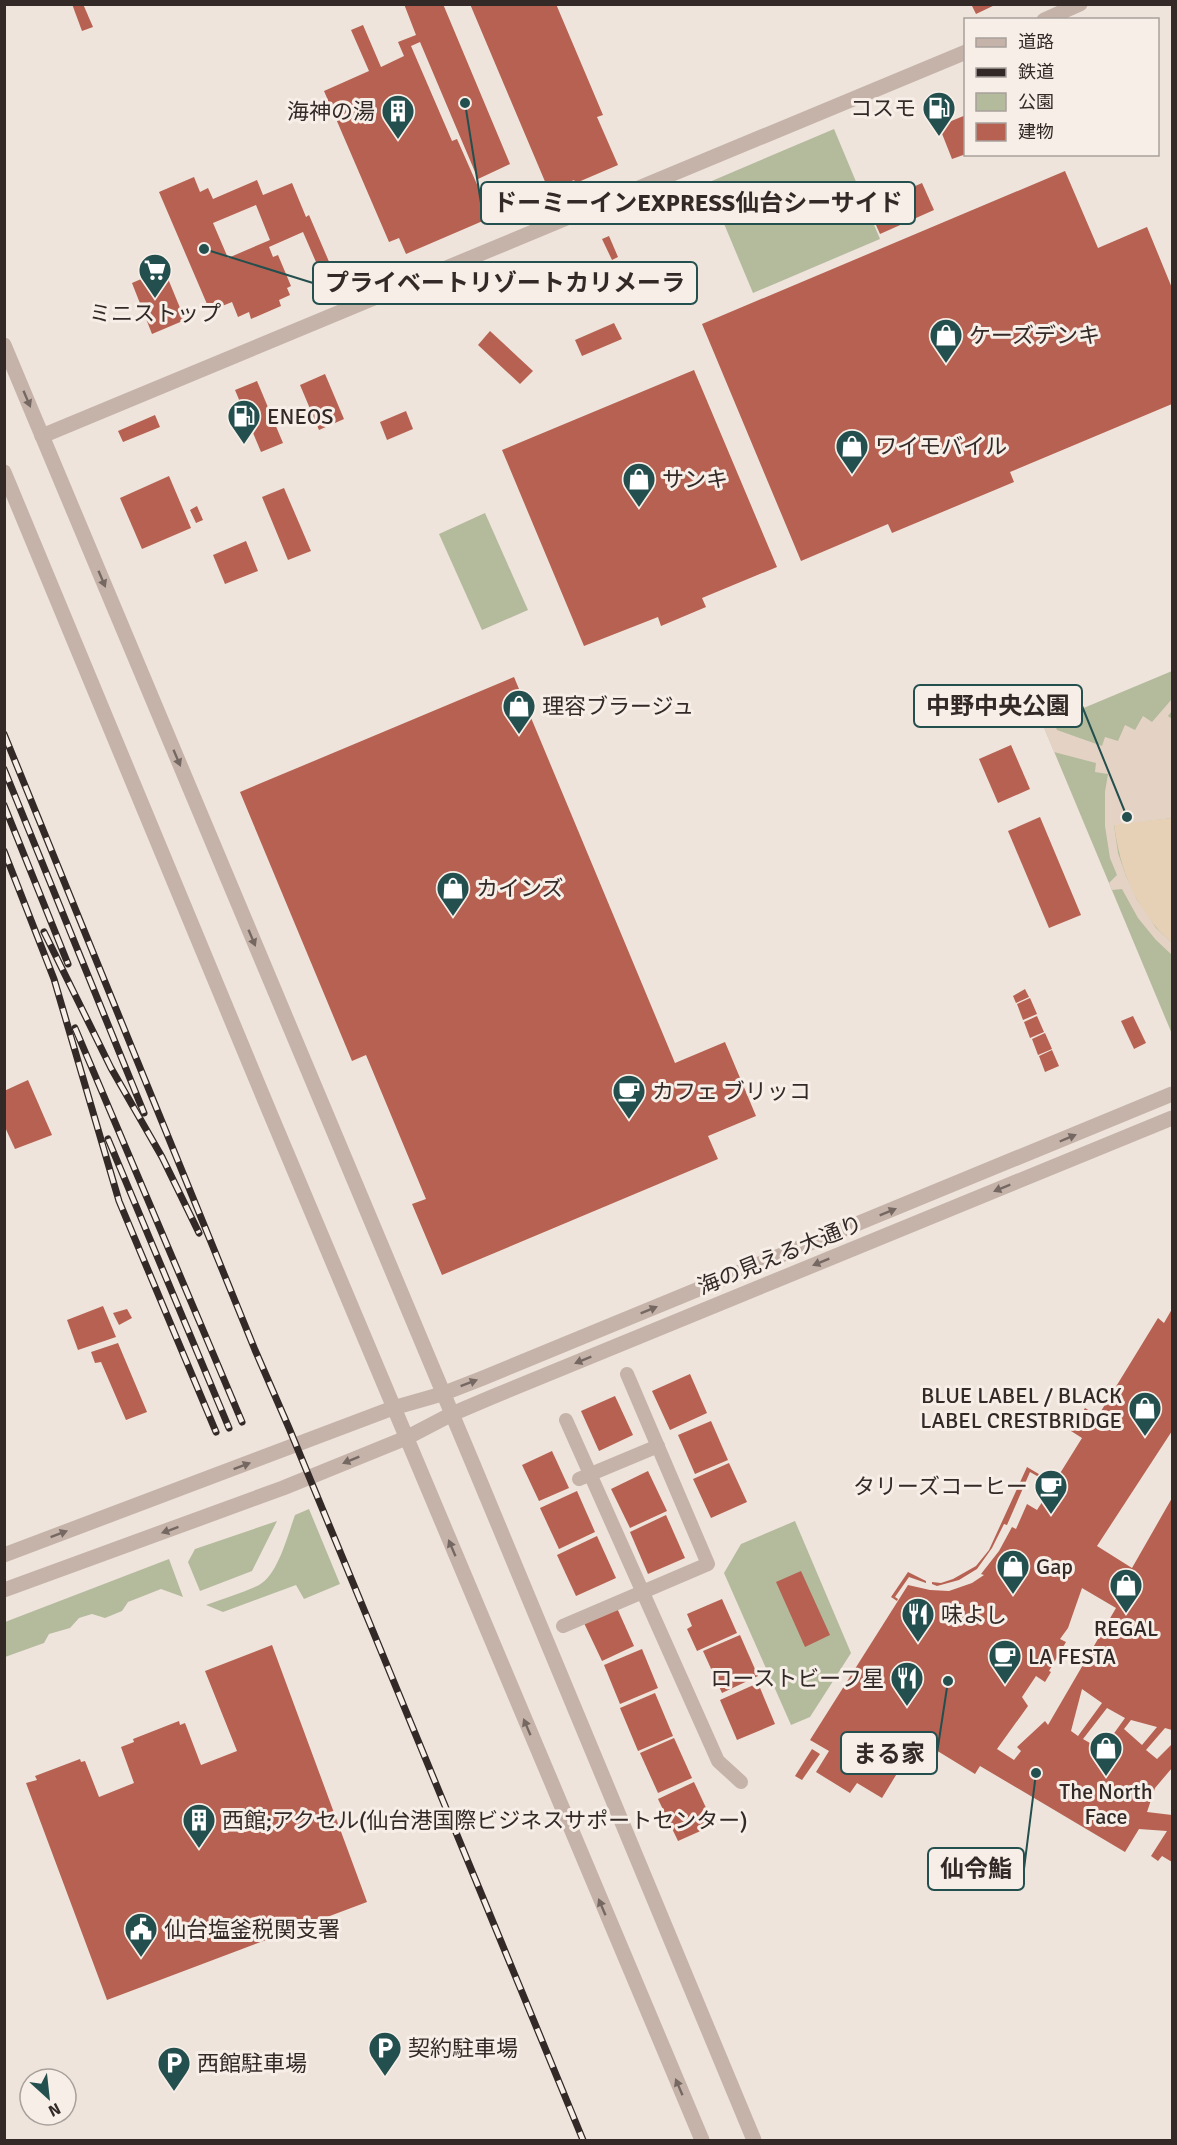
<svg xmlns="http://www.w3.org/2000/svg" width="1177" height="2145" font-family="Signika,'Noto Sans JP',sans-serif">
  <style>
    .green { fill: #b4bb9d }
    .sand { fill: #e6d1b6 }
    .plaza { fill: #e4d3c4 }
    .building { fill: #b66151; fill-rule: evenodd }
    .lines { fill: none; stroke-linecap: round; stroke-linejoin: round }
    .pedestrian { stroke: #c5b3a9; stroke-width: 14 }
    .tertiary { stroke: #c5b3a9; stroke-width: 15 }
    .rail-casing { stroke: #332a28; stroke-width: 7 }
    .rail { stroke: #f6eee7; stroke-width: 4.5; stroke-dasharray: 14; stroke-linecap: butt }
    .oneway { fill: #756862 }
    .labels { text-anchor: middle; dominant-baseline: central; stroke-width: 6; stroke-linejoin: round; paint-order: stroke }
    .poi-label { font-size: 22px; fill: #332a28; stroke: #f6eee7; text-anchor: start }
    .street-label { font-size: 22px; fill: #332a28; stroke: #f6eee7 }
    .leader { fill: none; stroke: #234f4e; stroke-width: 2 }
    .callout-dot { fill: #234f4e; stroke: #f6eee7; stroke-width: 2 }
    .callout { fill: #f6eee7; stroke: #234f4e; stroke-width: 2 }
    .callout-label { font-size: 24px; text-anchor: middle; font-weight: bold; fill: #332a28 }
  </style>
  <rect width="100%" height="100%" fill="#eee4db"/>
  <g class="green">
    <path d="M834 129 880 239 753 293 707 183Z"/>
    <path d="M485 513 528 610 482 630 439 534Z"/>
    <path d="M1172 671V1034L1043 725Z"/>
    <path d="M309 1509 340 1584 304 1599 296 1585 223 1612 206 1605C224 1598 243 1593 259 1585 278 1575 288 1534 295 1515Z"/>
    <path d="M277 1521 252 1571 200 1591 188 1562 195 1549Z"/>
    <path d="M795 1521 851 1653 810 1717 791 1725 724 1573 741 1544Z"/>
    <path d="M169 1559 183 1597 161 1589 128 1602 122 1611 105 1618 92 1614 79 1618 70 1628 49 1634 44 1643 5 1657V1622Z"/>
  </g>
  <path class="sand" d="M1172 818V943C1136 912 1120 871 1114 824Z"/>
  <path class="plaza" d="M1172 699V711L1168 716 1172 719V818L1114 825 1118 853 1126 876 1137 900 1156 928 1172 943V955L1156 940 1138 918 1122 889 1112 890 1109 883 1117 875 1110 858 1105 826V792L1108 774 1095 772 1096 763 1054 752 1043 725 1053 721 1057 730 1102 746 1105 737 1118 741 1125 725 1135 730 1143 716 1152 722Z"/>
  <g class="building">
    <path d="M72 4H83L93 27 82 31Z"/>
    <path d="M404 4H443L510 164 478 179 420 42 411 46 452 141 457 139 479 189 493 183 506 211 406 254 399 238 389 242 324 91 369 71 351 30 363 25 381 67 404 56 398 42 416 35Z"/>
    <path d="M470 4H556L603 115 597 117 618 165 576 183 574 180 549 191Z"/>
    <path d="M971 4H997L976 14Z"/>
    <path d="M966 115V154L952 159 939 126Z"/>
    <path d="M1065 171 1098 248 1147 227 1172 288V404L1010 472 1014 482 892 533 888 524 801 561 702 324Z"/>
    <path d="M194 177 200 192 208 188 213 199 257 180 263 195 292 183 306 217 309 215 330 264 319 269 303 232 269 247 273 257 278 255 291 286 287 288 290 295 279 300 281 306 251 319 249 312 238 317 232 302 210 311 159 192ZM256 205 270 240 228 258 213 223Z"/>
    <path d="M922 183 934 210 880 234 868 207Z"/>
    <path d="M609 236 618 257 612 260 602 239Z"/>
    <path d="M164 269 185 320 152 334 132 283Z"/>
    <path d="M614 323 622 339 582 356 575 340Z"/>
    <path d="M490 331 533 371 520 384 478 345Z"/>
    <path d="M694 370 777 567 702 598 706 607 661 626 658 617 584 646 502 450Z"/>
    <path d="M325 374 344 419 319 430 300 385Z"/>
    <path d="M257 381 283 443 261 452 235 390Z"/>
    <path d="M406 411 413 429 387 440 380 422Z"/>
    <path d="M155 415 160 427 123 442 118 431Z"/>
    <path d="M169 476 191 528 142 549 120 498Z"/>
    <path d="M284 488 311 551 288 560 262 497Z"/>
    <path d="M197 506 203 520 196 523 190 510Z"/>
    <path d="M246 541 258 571 225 584 213 555Z"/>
    <path d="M514 677 675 1063 725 1042 756 1116 708 1136 718 1159 442 1275 412 1204 426 1199 366 1055 352 1061 240 792Z"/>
    <path d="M1011 745 1030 789 998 803 979 759Z"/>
    <path d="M1040 817 1081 915 1049 928 1008 831Z"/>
    <path d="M1025 989 1029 997 1016 1003 1013 996Z"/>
    <path d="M1030 998 1037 1014 1023 1020 1017 1004Z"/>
    <path d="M1037 1016 1044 1032 1030 1038 1024 1022Z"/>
    <path d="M1133 1016 1146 1043 1134 1049 1121 1021Z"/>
    <path d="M1045 1033 1052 1049 1038 1055 1032 1039Z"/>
    <path d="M1052 1050 1059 1066 1045 1072 1039 1056Z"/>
    <path d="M28 1080 52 1135 15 1149 4 1125V1091Z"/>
    <path d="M103 1306 116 1337 78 1350 67 1320Z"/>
    <path d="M127 1309 132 1318 119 1325 113 1313Z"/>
    <path d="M1172 1309V1431L1097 1546 1132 1568 1172 1498V1730L1165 1728 1146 1750 1157 1759 1172 1744V1768L1155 1788 1147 1812 1172 1815V1862L1162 1856 1158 1861 1151 1856 1167 1831 1139 1829 1125 1852 980 1766 975 1774 918 1739 882 1798 857 1783 850 1793 816 1772 829 1751 810 1740 908 1585 930 1590 949 1591 972 1583 984 1575 981 1574 999 1551 1012 1527 1016 1529 1027 1504 1037 1510 1053 1485 1030 1472 1007 1525 1004 1524 992 1548 977 1569 959 1580 937 1586 932 1584V1582L941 1583 953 1579 976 1566 989 1550 1027 1467 1054 1483 1082 1438 1071 1431 1085 1408 1098 1416 1158 1318 1164 1323ZM1082 1588 1116 1608 1048 1725 1045 1721 1017 1747 1021 1751 1014 1760 997 1749 1028 1706 1022 1697 1036 1676 1045 1682 1051 1672 1049 1671 1066 1642 1060 1639 1068 1628ZM1082 1689 1102 1703 1078 1736 1071 1731ZM1107 1708 1125 1718 1102 1750 1083 1739ZM1131 1720 1157 1727 1142 1745 1124 1729Z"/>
    <path d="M118 1343 147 1412 126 1420 101 1362 95 1363 91 1352Z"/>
    <path d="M690 1374 707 1413 670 1430 652 1391Z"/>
    <path d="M615 1396 633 1435 599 1451 581 1411Z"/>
    <path d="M711 1421 728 1460 695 1474 678 1435Z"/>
    <path d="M552 1451 569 1488 539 1501 522 1465Z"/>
    <path d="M729 1463 747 1502 711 1518 693 1479Z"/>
    <path d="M648 1471 667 1511 630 1528 611 1489Z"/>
    <path d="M577 1491 595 1532 559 1549 540 1508Z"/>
    <path d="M666 1515 685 1558 648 1574 630 1532Z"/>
    <path d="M597 1536 616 1578 576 1596 557 1555Z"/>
    <path d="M801 1571 830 1635 805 1647 776 1582Z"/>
    <path d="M908 1572 926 1581V1583L909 1577 895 1597 898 1599 897 1601 891 1597Z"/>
    <path d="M722 1599 737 1633 697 1651 687 1629 692 1626 687 1614Z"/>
    <path d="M617 1608 634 1646 602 1661 584 1623Z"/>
    <path d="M740 1635 758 1676 722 1693 703 1651Z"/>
    <path d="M272 1645 367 1902 107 2000 26 1783 37 1780 35 1776 80 1759 81 1762 85 1761 99 1797 134 1783 121 1747 134 1742 133 1739 179 1721 180 1725 185 1723 201 1765 237 1751 205 1671Z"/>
    <path d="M642 1649 658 1688 620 1704 604 1665Z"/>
    <path d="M758 1683 775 1724 737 1740 720 1700Z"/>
    <path d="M655 1693 673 1736 638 1751 620 1708Z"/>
    <path d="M674 1738 692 1778 658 1793 640 1753Z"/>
    <path d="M812 1749 820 1754 802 1780 795 1776Z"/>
    <path d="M694 1782 714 1825 678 1841 658 1799Z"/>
  </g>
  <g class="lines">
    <g class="pedestrian">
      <path d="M566 1420 718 1761 741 1782"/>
      <path d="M579 1479 658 1446"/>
      <path d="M563 1626 708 1564 627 1374"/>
    </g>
    <g class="tertiary">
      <path d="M1044 20 1080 4"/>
      <path d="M4 345 473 1464 754 2140"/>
      <path d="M42 436 966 52"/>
      <path d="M4 472 270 1113 702 2140"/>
      <path d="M4 1555 393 1408 442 1394 483 1378 1172 1094"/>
      <path d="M4 1590 283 1488 406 1438 452 1414 492 1397 1172 1118"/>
    </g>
    <defs>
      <g id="rail">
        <path d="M4 734 255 1350 289 1428 583 2140"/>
        <path d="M4 769 144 1113"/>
        <path d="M4 805 68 964"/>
        <path d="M4 851 54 979 119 1201 216 1432"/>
        <path d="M44 932 111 1068 162 1157 199 1233"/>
        <path d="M75 1028 242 1422"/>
        <path d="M108 1139 229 1428"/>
      </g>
    </defs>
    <use href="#rail" class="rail-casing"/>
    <use href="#rail" class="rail"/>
  </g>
  <defs><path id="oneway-solid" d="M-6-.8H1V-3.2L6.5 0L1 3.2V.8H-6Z" transform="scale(1.5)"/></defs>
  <g class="oneway">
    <use href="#oneway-solid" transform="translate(27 399) rotate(67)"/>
    <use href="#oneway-solid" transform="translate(102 579) rotate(67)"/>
    <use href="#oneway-solid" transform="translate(177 758) rotate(67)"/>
    <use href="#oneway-solid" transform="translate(252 938) rotate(67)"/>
    <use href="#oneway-solid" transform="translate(1068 1138) rotate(-23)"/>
    <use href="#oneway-solid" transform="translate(1002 1188) rotate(158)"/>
    <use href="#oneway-solid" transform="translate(888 1212) rotate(-22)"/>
    <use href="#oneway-solid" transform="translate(821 1262) rotate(158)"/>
    <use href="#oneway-solid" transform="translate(649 1310) rotate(-22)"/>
    <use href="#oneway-solid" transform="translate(583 1360) rotate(158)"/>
    <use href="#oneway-solid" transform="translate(469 1383) rotate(-21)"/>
    <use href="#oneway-solid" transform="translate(351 1460) rotate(158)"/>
    <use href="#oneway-solid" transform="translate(242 1466) rotate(-21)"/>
    <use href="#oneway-solid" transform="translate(170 1530) rotate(160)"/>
    <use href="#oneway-solid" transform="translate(59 1534) rotate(-21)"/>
    <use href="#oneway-solid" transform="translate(452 1548) rotate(-113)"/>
    <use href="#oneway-solid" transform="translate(527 1727) rotate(-113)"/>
    <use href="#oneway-solid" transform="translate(602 1907) rotate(-113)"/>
    <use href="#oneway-solid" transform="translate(679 2087) rotate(-113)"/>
  </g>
  <defs>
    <symbol id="fuel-pin" viewBox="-11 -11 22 30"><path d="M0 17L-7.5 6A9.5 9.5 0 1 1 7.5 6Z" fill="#234f4e" stroke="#f6eee7"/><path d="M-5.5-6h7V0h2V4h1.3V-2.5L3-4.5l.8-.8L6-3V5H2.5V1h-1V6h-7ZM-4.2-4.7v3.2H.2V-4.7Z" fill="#fff"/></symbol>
    <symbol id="building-pin" viewBox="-11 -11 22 30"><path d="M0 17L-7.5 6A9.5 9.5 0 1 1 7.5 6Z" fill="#234f4e" stroke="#f6eee7"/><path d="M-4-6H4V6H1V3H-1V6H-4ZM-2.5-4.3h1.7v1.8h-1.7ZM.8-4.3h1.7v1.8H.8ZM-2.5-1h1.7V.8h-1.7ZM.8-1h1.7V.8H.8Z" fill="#fff"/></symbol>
    <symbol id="supermarket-pin" viewBox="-11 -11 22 30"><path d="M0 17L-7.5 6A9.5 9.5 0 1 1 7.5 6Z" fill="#234f4e" stroke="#f6eee7"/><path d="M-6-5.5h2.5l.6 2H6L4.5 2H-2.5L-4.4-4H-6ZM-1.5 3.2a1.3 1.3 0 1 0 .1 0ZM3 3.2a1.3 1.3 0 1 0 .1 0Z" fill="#fff"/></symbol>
    <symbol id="shop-pin" viewBox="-11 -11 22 30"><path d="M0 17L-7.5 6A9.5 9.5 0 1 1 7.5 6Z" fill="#234f4e" stroke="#f6eee7"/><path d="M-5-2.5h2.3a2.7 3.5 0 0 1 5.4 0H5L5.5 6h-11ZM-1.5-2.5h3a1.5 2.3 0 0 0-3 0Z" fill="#fff"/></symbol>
    <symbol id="cafe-pin" viewBox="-11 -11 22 30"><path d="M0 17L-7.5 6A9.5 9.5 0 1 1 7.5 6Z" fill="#234f4e" stroke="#f6eee7"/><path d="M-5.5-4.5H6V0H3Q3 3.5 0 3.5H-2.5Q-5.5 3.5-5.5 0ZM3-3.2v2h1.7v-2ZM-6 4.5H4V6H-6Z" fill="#fff"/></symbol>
    <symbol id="restaurant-pin" viewBox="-11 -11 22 30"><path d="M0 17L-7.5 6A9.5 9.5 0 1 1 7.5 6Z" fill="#234f4e" stroke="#f6eee7"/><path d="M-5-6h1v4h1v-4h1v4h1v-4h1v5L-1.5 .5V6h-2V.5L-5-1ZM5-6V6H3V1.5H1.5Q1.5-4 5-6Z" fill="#fff"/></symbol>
    <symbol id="civic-pin" viewBox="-11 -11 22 30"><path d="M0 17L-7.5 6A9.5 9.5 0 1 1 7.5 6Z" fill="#234f4e" stroke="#f6eee7"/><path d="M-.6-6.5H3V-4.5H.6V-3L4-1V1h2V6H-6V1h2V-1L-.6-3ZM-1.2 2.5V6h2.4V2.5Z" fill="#fff"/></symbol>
    <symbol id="parking-pin" viewBox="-11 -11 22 30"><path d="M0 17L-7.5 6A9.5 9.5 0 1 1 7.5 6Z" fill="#234f4e" stroke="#f6eee7"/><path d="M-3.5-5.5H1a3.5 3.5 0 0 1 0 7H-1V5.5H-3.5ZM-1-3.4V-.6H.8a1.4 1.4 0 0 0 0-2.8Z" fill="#fff"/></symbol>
  </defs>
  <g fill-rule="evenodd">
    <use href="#fuel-pin" x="920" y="89" width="38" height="52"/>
    <use href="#building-pin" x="379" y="92" width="38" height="52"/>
    <use href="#supermarket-pin" x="136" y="251" width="38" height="52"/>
    <use href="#shop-pin" x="927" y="316" width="38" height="52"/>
    <use href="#fuel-pin" x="225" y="397" width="38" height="52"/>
    <use href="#shop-pin" x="833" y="427" width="38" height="52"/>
    <use href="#shop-pin" x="620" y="460" width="38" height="52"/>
    <use href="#shop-pin" x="500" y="687" width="38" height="52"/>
    <use href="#shop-pin" x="434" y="869" width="38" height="52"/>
    <use href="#cafe-pin" x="610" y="1072" width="38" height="52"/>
    <use href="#shop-pin" x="1126" y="1389" width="38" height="52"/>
    <use href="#cafe-pin" x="1032" y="1467" width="38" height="52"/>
    <use href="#shop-pin" x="994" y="1547" width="38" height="52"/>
    <use href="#shop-pin" x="1107" y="1566" width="38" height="52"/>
    <use href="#restaurant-pin" x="899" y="1595" width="38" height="52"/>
    <use href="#cafe-pin" x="986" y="1637" width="38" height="52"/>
    <use href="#restaurant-pin" x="888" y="1659" width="38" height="52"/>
    <use href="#shop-pin" x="1087" y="1729" width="38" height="52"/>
    <use href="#building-pin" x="180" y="1801" width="38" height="52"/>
    <use href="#civic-pin" x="122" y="1910" width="38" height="52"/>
    <use href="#parking-pin" x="366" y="2029" width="38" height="52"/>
    <use href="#parking-pin" x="155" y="2044" width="38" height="52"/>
  </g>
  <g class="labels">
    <g class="poi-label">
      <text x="916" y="108" text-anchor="end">コスモ</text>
      <text x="375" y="111" text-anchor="end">海神の湯</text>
      <text x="155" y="313" text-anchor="middle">ミニストップ</text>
      <text x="969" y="335">ケーズデンキ</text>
      <text x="267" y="416">ENEOS</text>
      <text x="875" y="446">ワイモバイル</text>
      <text x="662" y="479">サンキ</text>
      <text x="542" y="706">理容ブラージュ</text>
      <text x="476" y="888">カインズ</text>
      <text x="652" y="1091">カフェ ブリッコ</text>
      <text x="1122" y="1395" text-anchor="end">BLUE LABEL / BLACK<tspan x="1122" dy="25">LABEL CRESTBRIDGE</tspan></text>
      <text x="1028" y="1486" text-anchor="end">タリーズコーヒー</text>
      <text x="1036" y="1566">Gap</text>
      <text x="941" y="1614">味よし</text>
      <text x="1126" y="1628" text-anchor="middle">REGAL</text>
      <text x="1028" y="1656">LA FESTA</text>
      <text x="884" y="1678" text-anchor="end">ローストビーフ星</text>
      <text x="1106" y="1791" text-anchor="middle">The North<tspan x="1106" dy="25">Face</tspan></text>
      <text x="222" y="1820">西館;アクセル(仙台港国際ビジネスサポートセンター)</text>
      <text x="164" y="1929">仙台塩釜税関支署</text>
      <text x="408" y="2048">契約駐車場</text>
      <text x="197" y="2063">西館駐車場</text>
    </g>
    <g class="street-label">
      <text transform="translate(780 1255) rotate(-22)">海の見える大通り</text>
    </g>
  </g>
  <path class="leader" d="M465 103L481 203M204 249L313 283M1127 817L1082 706M948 1681L937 1753M1036 1773L1024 1869"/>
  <g class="callout-dot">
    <circle cx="465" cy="103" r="6"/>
    <circle cx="204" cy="249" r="6"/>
    <circle cx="1127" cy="817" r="6"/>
    <circle cx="948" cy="1681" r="6"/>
    <circle cx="1036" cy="1773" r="6"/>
  </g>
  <g class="callout">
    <rect x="481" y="182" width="434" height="42" rx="6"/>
    <rect x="313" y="262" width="384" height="42" rx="6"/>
    <rect x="914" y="685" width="168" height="42" rx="6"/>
    <rect x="841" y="1732" width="96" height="42" rx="6"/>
    <rect x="928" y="1848" width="96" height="42" rx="6"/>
  </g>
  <g class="callout-label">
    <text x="698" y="211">ドーミーインEXPRESS仙台シーサイド</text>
    <text x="505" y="291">プライベートリゾートカリメーラ</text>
    <text x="998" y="714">中野中央公園</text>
    <text x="889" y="1762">まる家</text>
    <text x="976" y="1877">仙令鮨</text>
  </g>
  <rect width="1177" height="2145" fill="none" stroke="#332a28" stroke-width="12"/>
  <rect x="964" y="18" width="195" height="138" fill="#f6eee7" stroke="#a8a09b" stroke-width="1.5"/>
  <rect x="976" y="38" width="30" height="9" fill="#c5b3a9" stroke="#a8a09b" stroke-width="1.5"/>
  <text x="1018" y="48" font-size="18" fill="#332a28">道路</text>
  <rect x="976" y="68" width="30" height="9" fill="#332a28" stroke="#a8a09b" stroke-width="1.5"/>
  <text x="1018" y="78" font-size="18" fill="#332a28">鉄道</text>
  <rect x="976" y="93" width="30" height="18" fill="#b4bb9d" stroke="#a8a09b" stroke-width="1.5"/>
  <text x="1018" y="108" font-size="18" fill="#332a28">公園</text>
  <rect x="976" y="123" width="30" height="18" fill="#b66151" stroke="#a8a09b" stroke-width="1.5"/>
  <text x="1018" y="138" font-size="18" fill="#332a28">建物</text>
  <g transform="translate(48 2097) rotate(153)"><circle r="28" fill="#f6eee7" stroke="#a8a09b" stroke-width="1.5"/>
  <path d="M0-4.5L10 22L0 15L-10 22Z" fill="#234f4e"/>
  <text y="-9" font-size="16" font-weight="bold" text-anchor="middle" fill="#332a28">N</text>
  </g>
</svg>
